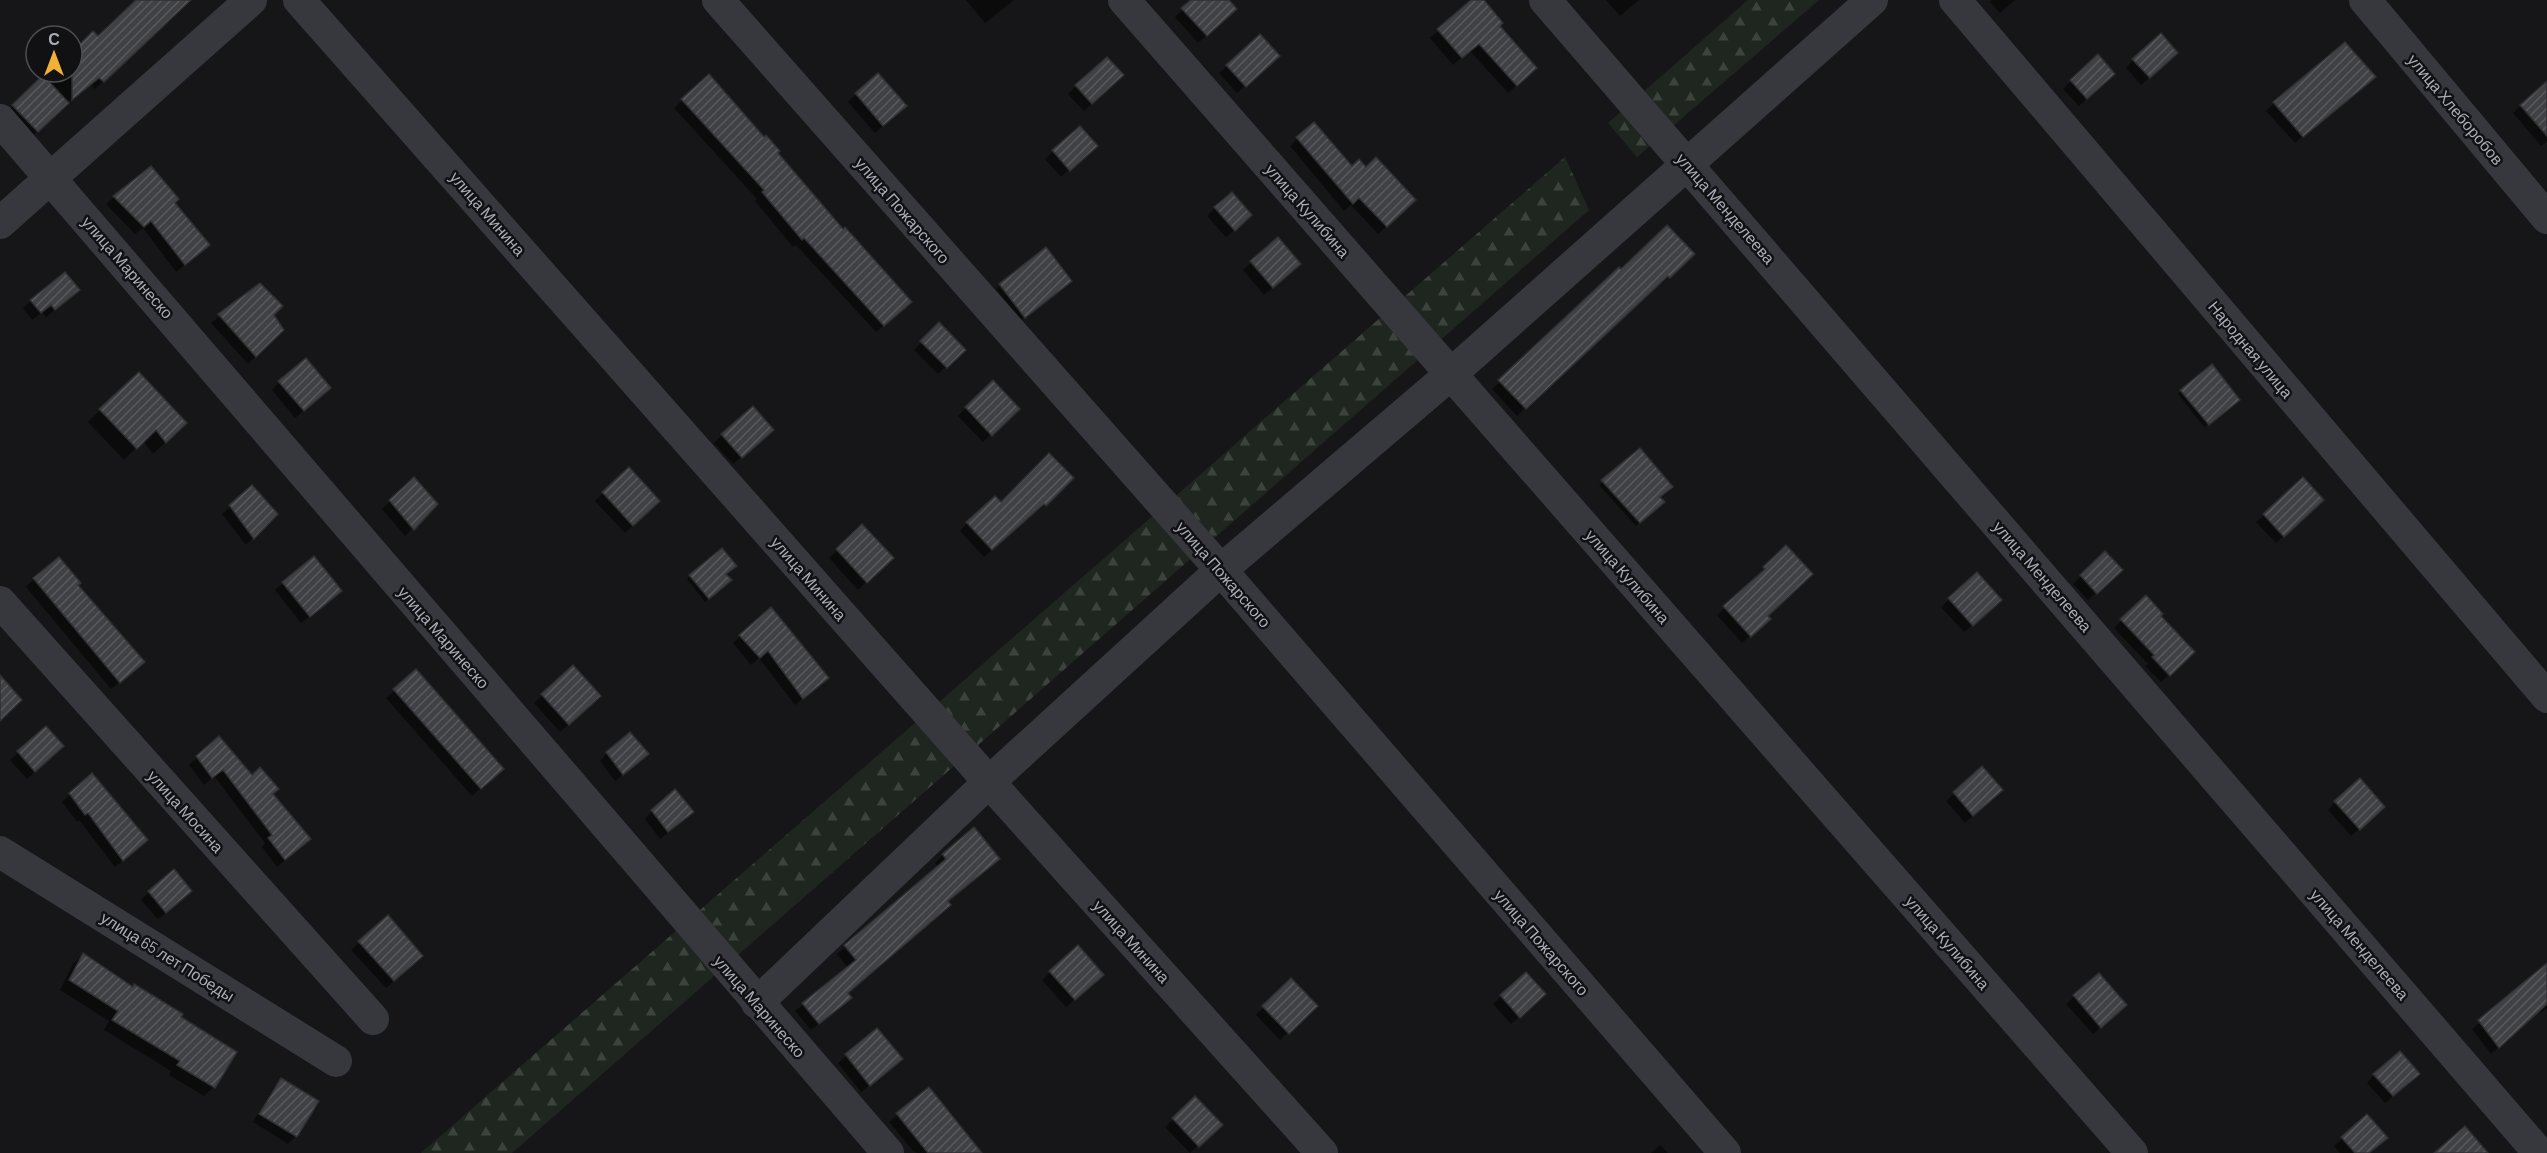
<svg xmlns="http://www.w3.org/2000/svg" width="2547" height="1153" font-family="Barlow,sans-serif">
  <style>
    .forest { fill: url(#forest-firs) }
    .shadow { fill: #0007 }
    .building { fill: url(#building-hatch); stroke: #303034; stroke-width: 1.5 }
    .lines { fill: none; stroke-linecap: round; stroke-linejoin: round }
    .minor { stroke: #37383d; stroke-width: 32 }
    .labels { text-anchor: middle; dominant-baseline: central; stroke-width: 5; stroke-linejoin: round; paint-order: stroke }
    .street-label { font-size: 16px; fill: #a8adb8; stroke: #111113 }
  </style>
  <defs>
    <pattern id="forest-firs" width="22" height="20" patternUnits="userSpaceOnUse" patternTransform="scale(1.5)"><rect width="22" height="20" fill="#1e261f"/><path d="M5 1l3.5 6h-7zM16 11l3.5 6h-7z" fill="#3c433d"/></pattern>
    <pattern id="building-hatch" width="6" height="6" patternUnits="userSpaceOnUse" patternTransform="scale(1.5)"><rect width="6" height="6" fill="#404145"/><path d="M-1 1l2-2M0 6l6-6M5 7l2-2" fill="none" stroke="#595a5e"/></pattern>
  </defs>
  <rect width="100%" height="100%" fill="#161618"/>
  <g class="forest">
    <path d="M1748 0H1819L1637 157 1608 123Z"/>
    <path d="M1565 157 1589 210 512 1153H421Z"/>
  </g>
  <g class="shadow">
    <path d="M140 0H193L95 89 91 85 80 95 77 93 29 139 5 114 43 77 45 80 53 72H72V54L98 38Z"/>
    <path d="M966 0H1014L985 23Z"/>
    <path d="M1193 0H1227V17L1198 43 1175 17Z"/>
    <path d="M1473 0H1482L1527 76 1508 93 1470 51 1453 65 1430 38Z"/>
    <path d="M1606 0H1639L1620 16Z"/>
    <path d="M1992 0H2015L2000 13 1990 2Z"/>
    <path d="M2133 60 2168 61 2141 85 2126 68Z"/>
    <path d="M1270 64 1237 93 1219 73 1227 66Z"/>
    <path d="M709 76 776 153 903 309 876 332 796 245 793 247 755 201 757 199 674 108Z"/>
    <path d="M2071 81 2106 82 2079 106 2063 89Z"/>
    <path d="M2547 82V141L2541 146 2513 113Z"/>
    <path d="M1114 83 1084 111 1068 94 1076 86Z"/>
    <path d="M2366 84 2295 143 2266 111 2274 103Z"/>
    <path d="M856 94 897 114 875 133 848 102Z"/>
    <path d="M1080 128 1088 153 1061 177 1045 159Z"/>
    <path d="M1297 139 1352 168 1406 208 1378 234 1351 205 1344 211 1290 146Z"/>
    <path d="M114 197 173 203 200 252 176 272 143 228 135 234 106 204Z"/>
    <path d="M1215 208 1243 223 1226 237 1207 216Z"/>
    <path d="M1278 239 1292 272 1264 295 1243 270Z"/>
    <path d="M1046 249 1067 284 1021 320 996 289Z"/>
    <path d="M1685 262 1661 284 1659 282 1517 416 1492 389 1621 271Z"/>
    <path d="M260 285 272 315 282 330 248 364 211 323Z"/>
    <path d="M70 298 46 317 42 312 32 320 23 308 31 301Z"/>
    <path d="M939 324 964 350 938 374 914 350Z"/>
    <path d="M279 382 321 396 295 418 272 390Z"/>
    <path d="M2181 391 2235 403 2204 427 2178 394Z"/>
    <path d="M966 408 1010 417 983 442 958 416Z"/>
    <path d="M100 410 185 423 153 454 143 441 124 460 88 422Z"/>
    <path d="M722 435 764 438 733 464 714 443Z"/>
    <path d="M1639 450 1659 497V506L1636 526 1599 485Z"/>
    <path d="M628 470 658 501 625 533 595 501Z"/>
    <path d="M1072 478 1037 512 1035 511 984 557 960 531 967 523 1001 504Z"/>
    <path d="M414 479 436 504 405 536 382 509Z"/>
    <path d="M252 487 276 514 246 545 222 514Z"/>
    <path d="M2315 508 2276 543 2256 522 2264 515Z"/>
    <path d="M862 527 892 558 858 590 829 558Z"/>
    <path d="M1786 547 1766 617 1761 627 1742 643 1717 615 1758 577 1756 576Z"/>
    <path d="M2105 553 2121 570 2088 600 2073 584Z"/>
    <path d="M725 574 727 584 705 602 687 579 690 576Z"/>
    <path d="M1976 574 1992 608 1964 632 1941 607Z"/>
    <path d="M34 579 77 585 135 670 111 689 26 587Z"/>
    <path d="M283 583 332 599 301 623 275 590Z"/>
    <path d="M2146 597 2159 616 2193 652 2161 682 2145 666 2148 664 2114 628Z"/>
    <path d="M771 609 819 686 795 705 759 658 751 665 733 643Z"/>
    <path d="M573 667 592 704 560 732 534 703Z"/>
    <path d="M416 671 494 776 472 796 386 698Z"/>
    <path d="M46 728 54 754 27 779 10 760Z"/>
    <path d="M219 738 252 777 271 795 301 847 277 867 262 847 265 843 214 776 204 785 189 765Z"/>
    <path d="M607 753 639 762 615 781 600 761Z"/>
    <path d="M1982 769 1993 798 1965 823 1946 801Z"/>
    <path d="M92 775 139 848 115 867 79 820 77 822 62 802Z"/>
    <path d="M2335 802 2375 815 2351 836 2328 810Z"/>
    <path d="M652 811 684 820 660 839 645 819Z"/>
    <path d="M943 855 990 866 947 902 949 905 942 913 846 994 842 1006 811 1030 795 1011 848 968 837 954 938 867 935 863Z"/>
    <path d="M149 892 183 899 158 919 141 900Z"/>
    <path d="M388 917 414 963 386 988 351 950Z"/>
    <path d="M1078 947 1094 982 1066 1007 1042 980Z"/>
    <path d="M83 955 179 1018 214 1087 204 1096 169 1075 171 1071 104 1030 109 1021 60 990 73 964Z"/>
    <path d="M2547 965V1008L2541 1013 2539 1010 2491 1054 2472 1029Z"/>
    <path d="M1526 974 1536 1002 1511 1024 1493 1004Z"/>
    <path d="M2099 975 2118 1013 2093 1034 2066 1004Z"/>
    <path d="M1291 980 1315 1006 1280 1040 1256 1015Z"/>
    <path d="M877 1030 893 1067 861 1092 838 1063Z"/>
    <path d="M2374 1075 2411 1082 2385 1103 2367 1083Z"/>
    <path d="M282 1079 296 1136 288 1144 253 1122 274 1087Z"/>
    <path d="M928 1089 982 1153H917L913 1151 889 1122Z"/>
    <path d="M1195 1098 1221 1125 1190 1153 1165 1127Z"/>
    <path d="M2367 1117 2369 1153H2340L2334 1146Z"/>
    <path d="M1660 1145 1668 1153H1651Z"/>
  </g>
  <g class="building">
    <path d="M136 0H191L104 82 99 78 72 100V52L93 31 98 36Z"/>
    <path d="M1191 0H1229L1237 9 1207 36 1181 8Z"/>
    <path d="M1471 0H1484L1503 23 1500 26 1537 68 1517 86 1479 44 1462 58 1437 29Z"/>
    <path d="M2161 33 2178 53 2150 78 2132 59Z"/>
    <path d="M1260 34 1280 56 1246 87 1226 65Z"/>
    <path d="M2345 42 2376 77 2303 137 2273 102Z"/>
    <path d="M2098 54 2115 74 2087 99 2070 80Z"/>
    <path d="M1107 57 1124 75 1092 104 1075 85Z"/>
    <path d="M878 73 907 106 883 126 855 93Z"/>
    <path d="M709 74 764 137 766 135 780 151 778 153 843 229 845 227 912 302 884 326 804 238 802 240 762 192 764 190 681 99Z"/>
    <path d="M43 75 69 103 38 132 12 105Z"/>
    <path d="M2547 81V136L2520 105Z"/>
    <path d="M1314 122 1352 166 1359 159 1366 167 1376 157 1416 200 1387 227 1359 198 1353 204 1296 137Z"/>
    <path d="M1080 126 1098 146 1070 171 1052 150Z"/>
    <path d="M151 166 179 199 175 203 210 245 185 265 151 221 144 227 113 196Z"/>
    <path d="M1232 192 1252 215 1235 231 1214 207Z"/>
    <path d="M1667 225 1695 254 1670 278 1668 276 1526 409 1498 380 1619 267 1621 269Z"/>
    <path d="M1278 237 1301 264 1273 288 1250 261Z"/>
    <path d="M1046 247 1072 281 1025 318 999 284Z"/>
    <path d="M65 272 80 290 55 310 51 305 41 313 30 300Z"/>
    <path d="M260 283 283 306 274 315 284 330 256 357 218 314Z"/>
    <path d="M939 322 966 350 947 368 920 341Z"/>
    <path d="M306 358 331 388 304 411 278 381Z"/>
    <path d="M2212 364 2240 400 2209 425 2180 390Z"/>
    <path d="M139 372 187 423 166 443 156 430 137 449 99 409Z"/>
    <path d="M993 380 1020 409 992 436 965 407Z"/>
    <path d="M753 406 774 430 742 458 721 434Z"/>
    <path d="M1640 448 1673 487 1660 497 1665 502 1640 523 1601 480Z"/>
    <path d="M1049 453 1074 478 1046 506 1044 504 992 550 966 522 995 496 1001 502Z"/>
    <path d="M629 467 660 501 633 526 602 492Z"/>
    <path d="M414 477 438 504 414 530 389 500Z"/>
    <path d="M2303 477 2324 500 2284 537 2263 514Z"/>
    <path d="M252 485 278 514 254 539 229 505Z"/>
    <path d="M862 524 894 558 867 583 836 549Z"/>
    <path d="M1786 545 1813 574 1768 616 1771 619 1751 637 1723 606 1765 569 1763 567Z"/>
    <path d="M722 548 737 566 726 574 732 580 709 599 689 575Z"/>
    <path d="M2105 551 2123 570 2097 594 2080 575Z"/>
    <path d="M314 556 342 591 310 617 282 582Z"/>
    <path d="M59 557 81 583 78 585 145 662 120 683 33 578Z"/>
    <path d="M1977 572 2002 600 1973 626 1948 598Z"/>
    <path d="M2146 595 2163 614 2161 616 2195 652 2170 676 2152 657 2154 655 2120 619Z"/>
    <path d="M771 607 829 678 803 699 768 651 760 658 739 635Z"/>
    <path d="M573 665 601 696 569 725 541 694Z"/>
    <path d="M416 669 504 769 481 789 393 689Z"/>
    <path d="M0 675 22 700 0 721Z"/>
    <path d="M46 726 64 746 35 772 17 751Z"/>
    <path d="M630 732 649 754 623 775 606 752Z"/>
    <path d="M219 736 252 775 260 767 279 789 273 794 311 839 285 860 268 838 272 835 223 770 212 778 196 756Z"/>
    <path d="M1982 766 2003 790 1973 816 1953 792Z"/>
    <path d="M92 773 148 840 123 861 88 813 85 815 69 793Z"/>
    <path d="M2360 778 2385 807 2360 830 2334 801Z"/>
    <path d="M675 789 694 812 668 832 651 810Z"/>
    <path d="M974 827 1000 859 948 901 951 905 848 993 852 998 819 1024 802 1003 856 960 844 945 946 859 942 854Z"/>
    <path d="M174 869 192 891 166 913 148 891Z"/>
    <path d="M388 915 423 956 394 981 358 941Z"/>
    <path d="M1078 945 1104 975 1075 1000 1049 971Z"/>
    <path d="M83 953 133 987 134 984 183 1014 181 1017 237 1052 215 1088 177 1065 180 1061 112 1020 118 1011 69 980Z"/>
    <path d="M2547 963V1004L2499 1048 2478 1020Z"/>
    <path d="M1526 972 1546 994 1520 1018 1500 995Z"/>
    <path d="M2099 973 2127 1005 2101 1028 2073 995Z"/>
    <path d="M1291 978 1318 1006 1289 1034 1262 1006Z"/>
    <path d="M877 1028 903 1059 870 1086 845 1054Z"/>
    <path d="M2400 1051 2420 1074 2393 1096 2373 1074Z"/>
    <path d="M281 1078 319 1101 297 1137 259 1114Z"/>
    <path d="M929 1087 982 1153H928L896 1113Z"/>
    <path d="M1195 1096 1223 1125 1199 1147 1172 1118Z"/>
    <path d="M2367 1114 2388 1138 2369 1153H2355L2341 1137Z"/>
    <path d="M2465 1126 2488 1153H2434Z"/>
  </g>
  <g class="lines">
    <g class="minor">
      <path d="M299 0 989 782 1322 1153"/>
      <path d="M718 0 1221 570 1725 1153"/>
      <path d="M1124 0 2132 1153"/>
      <path d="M1545 0 2539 1153"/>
      <path d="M1955 0 2547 697"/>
      <path d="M2365 0 2547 218"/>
      <path d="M0 120 888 1153"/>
      <path d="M0 223 251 0"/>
      <path d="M0 602 373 1019"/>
      <path d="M0 852 336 1061"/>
      <path d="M757 1003 989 782 1221 570 1451 374 1872 0"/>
    </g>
  </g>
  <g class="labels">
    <g class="street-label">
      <text transform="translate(2456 109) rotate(50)">улица Хлеборобов</text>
      <text transform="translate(1726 208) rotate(49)">улица Менделеева</text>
      <text transform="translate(903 210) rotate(49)">улица Пожарского</text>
      <text transform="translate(1308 210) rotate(49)">улица Кулибина</text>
      <text transform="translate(488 213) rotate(49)">улица Минина</text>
      <text transform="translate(128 267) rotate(49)">улица Маринеско</text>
      <text transform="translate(2251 349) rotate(50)">Народная улица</text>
      <text transform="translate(1224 574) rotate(49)">улица Пожарского</text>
      <text transform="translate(1628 576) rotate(49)">улица Кулибина</text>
      <text transform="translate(2043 576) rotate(49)">улица Менделеева</text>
      <text transform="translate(809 578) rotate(49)">улица Минина</text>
      <text transform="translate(444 637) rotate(49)">улица Маринеско</text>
      <text transform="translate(186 811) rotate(48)">улица Мосина</text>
      <text transform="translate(1132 941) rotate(48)">улица Минина</text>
      <text transform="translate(1542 942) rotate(49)">улица Пожарского</text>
      <text transform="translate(1948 942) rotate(49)">улица Кулибина</text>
      <text transform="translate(2360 944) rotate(49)">улица Менделеева</text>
      <text transform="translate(168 956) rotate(32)">улица 65 лет Победы</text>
      <text transform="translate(760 1006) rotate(49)">улица Маринеско</text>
    </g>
  </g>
  <g transform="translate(54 54)"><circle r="28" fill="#111113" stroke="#4d4f55" stroke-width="1.5"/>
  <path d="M0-4.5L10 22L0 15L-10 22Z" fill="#f2b134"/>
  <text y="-9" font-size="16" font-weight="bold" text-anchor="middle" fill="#a8adb8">С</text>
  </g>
</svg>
